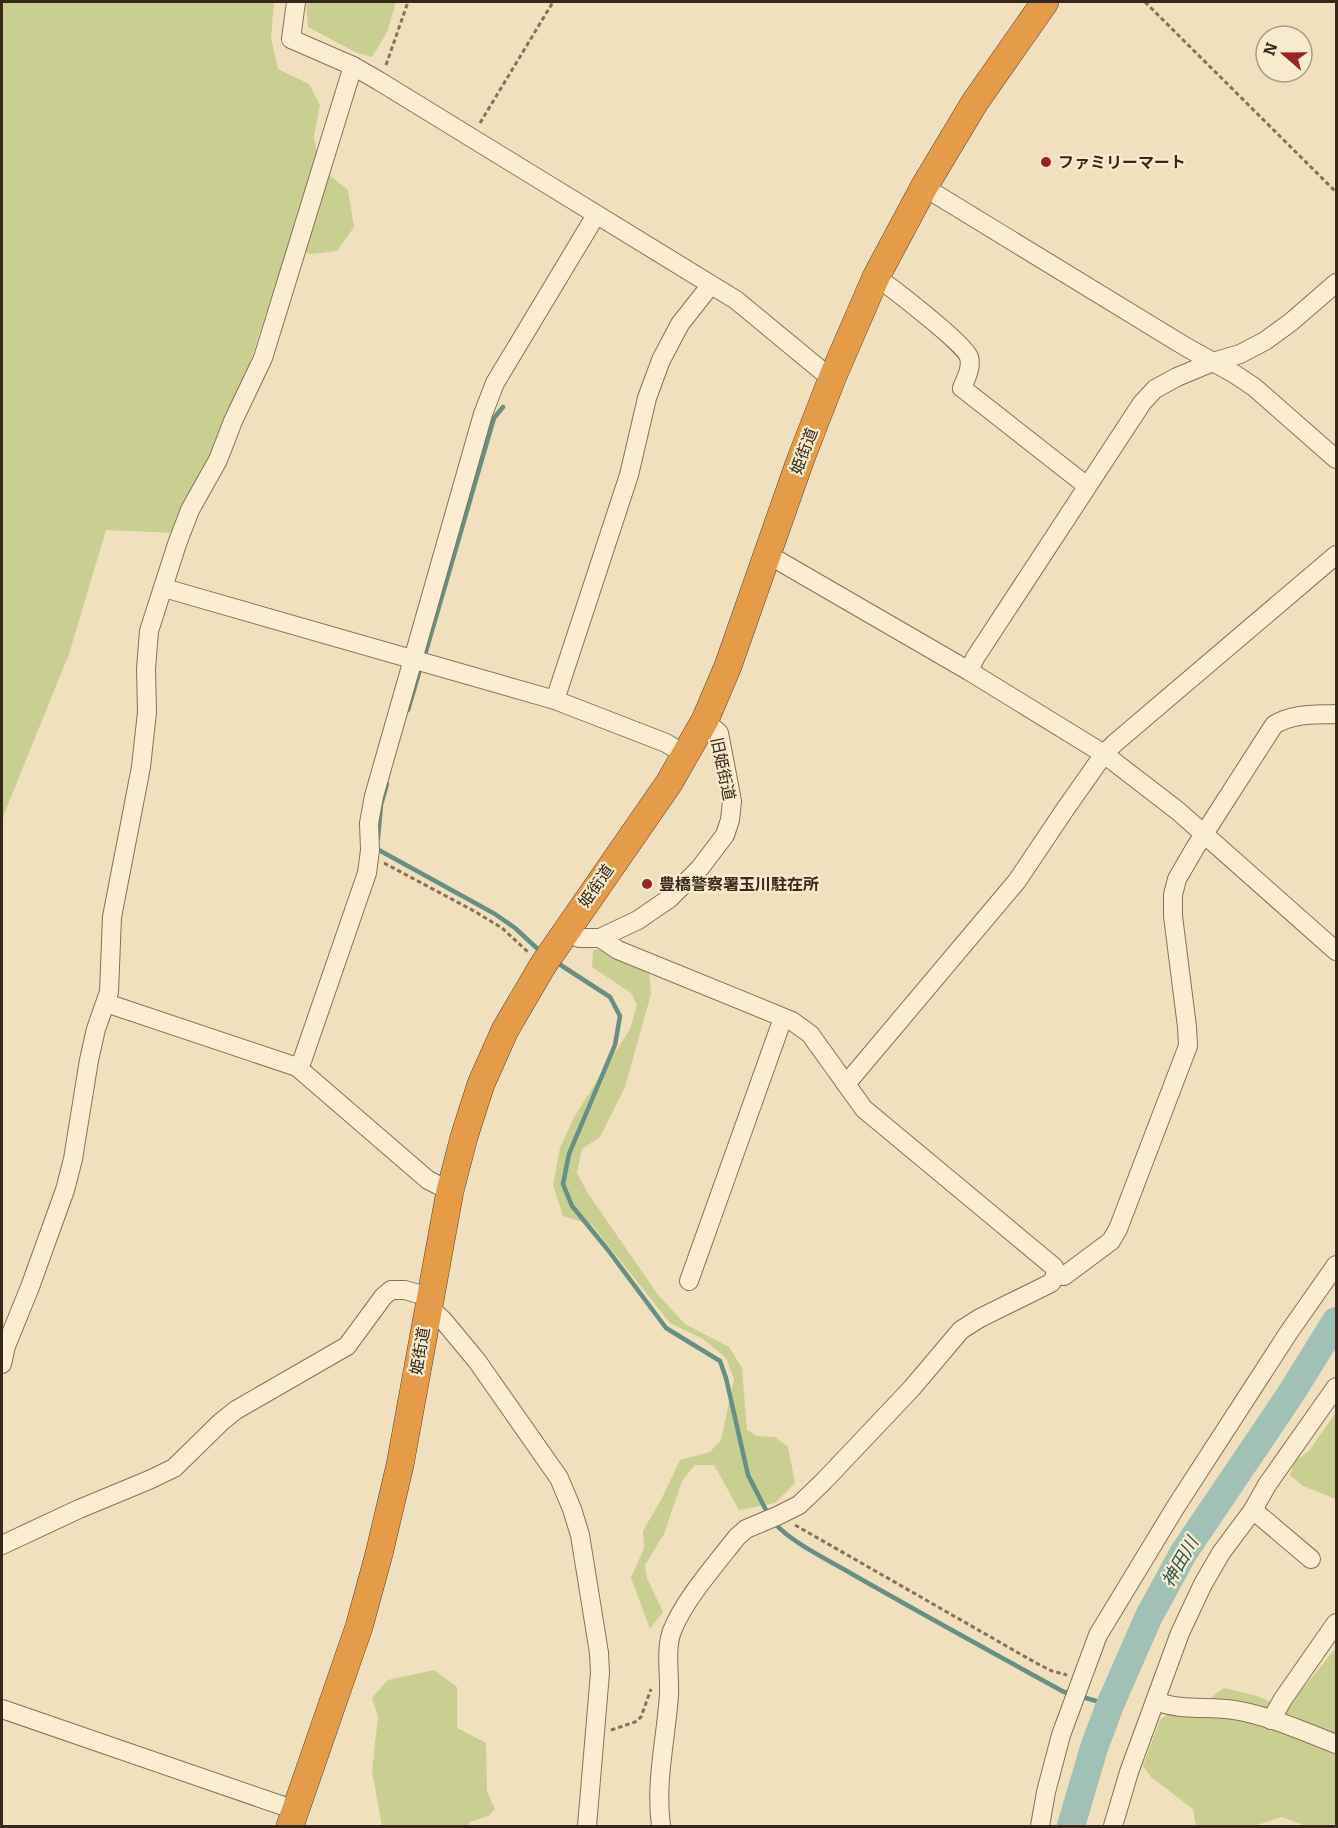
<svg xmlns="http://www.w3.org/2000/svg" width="1338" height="1828" font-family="Bitter,'Noto Sans JP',serif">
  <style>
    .green { fill: #c9ce91 }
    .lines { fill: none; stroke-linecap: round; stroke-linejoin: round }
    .stream { stroke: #688f84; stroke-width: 4.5 }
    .river { stroke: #a1c1b7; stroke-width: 28 }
    .minor-casing { stroke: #897056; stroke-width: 20 }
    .highway-casing { stroke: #563e2b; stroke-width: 28 }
    .path { stroke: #897056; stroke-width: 3; stroke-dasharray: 4.5 3; stroke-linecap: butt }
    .minor { stroke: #faedd1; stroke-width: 18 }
    .highway { stroke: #e59c48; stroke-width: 27 }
    .poi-dot { fill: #9b2327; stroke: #f7eacd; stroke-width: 2 }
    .labels { text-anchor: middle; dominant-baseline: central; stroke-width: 4.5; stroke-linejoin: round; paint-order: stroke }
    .poi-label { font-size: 16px; font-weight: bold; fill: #37281b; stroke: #f7eacd; text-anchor: start }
    .street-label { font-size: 16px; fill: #37281b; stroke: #f7eacd }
    .water-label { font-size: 18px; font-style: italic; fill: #295854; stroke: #f7eacd }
  </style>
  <rect width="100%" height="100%" fill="#f0e0be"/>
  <g class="green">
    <path d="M2 2H274L271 38 278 69 309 84 320 105 314 137 319 167 348 190 354 227 337 251 312 254 289 251C271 294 259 338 243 382 224 434 198 484 174 533L106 530 69 654 2 819Z"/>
    <path d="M306 2H396L387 32 372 57 355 52 308 27Z"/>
    <path d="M604 949 649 973 651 994 625 1087 600 1137 582 1149 577 1173 587 1192 658 1295 685 1324 729 1347 742 1368 747 1430 757 1436 775 1437 788 1447 795 1483 775 1503 739 1510 714 1465H695L682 1481 664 1534 645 1565 647 1578 663 1612 650 1629 631 1578 644 1548 643 1531 662 1498 680 1460 710 1452 721 1440 734 1379 726 1358 703 1339 670 1323 592 1225 563 1216 553 1185 560 1148 574 1117 630 1029 637 1005 631 993 592 967 593 950Z"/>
    <path d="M1336 1412V1499L1303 1486 1290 1475 1295 1461 1309 1451Z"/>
    <path d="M1335 1649 1336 1650V1826H1306L1282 1817 1254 1826H1196L1193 1809 1151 1777 1143 1766 1160 1720 1168 1714 1200 1715 1213 1696 1224 1688 1257 1696 1286 1709Z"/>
    <path d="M434 1670 457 1687V1728L486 1743 487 1792 495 1809 488 1816 470 1822 469 1826H382L372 1771 378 1717 372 1698 388 1680Z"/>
  </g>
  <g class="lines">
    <g class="stream">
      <path d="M424 658 494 418 503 407"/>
      <path d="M408 710 421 666"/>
      <path d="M378 838 381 805 387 784"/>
      <path d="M377 849 495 914 515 928 541 952"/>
      <path d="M556 962 610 997 620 1016 615 1045 569 1154 563 1184 572 1206 608 1250 666 1328 720 1361 726 1378 748 1475 768 1514"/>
      <path d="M773 1521C788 1541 830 1561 852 1574 922 1614 993 1653 1064 1692L1071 1694"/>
      <path d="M1079 1696 1110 1705"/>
    </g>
    <path class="river" d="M1071 1826 1094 1748 1110 1705 1149 1616 1184 1552 1290 1395 1336 1321"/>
    <defs>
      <g id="minor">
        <path d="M296 2 291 39 353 66 379 81 736 300 822 371 833 376"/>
        <path d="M924 187 1186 347 1233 373 1254 387 1336 459"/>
        <path d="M876 277C891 287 965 344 969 357 972 368 966 378 962 388L1087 486"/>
        <path d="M767 554 969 671 1104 754 1178 811 1336 951"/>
        <path d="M164 588 555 700 666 743 686 755"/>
        <path d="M969 671 975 658 1142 403 1155 389 1177 377 1213 362 1240 354 1265 341 1291 322 1336 283"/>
        <path d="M555 700 629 475 647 398 661 360 680 324 710 286"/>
        <path d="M564 932 579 938H600L638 920 670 898 700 868 725 835 730 820 732 801 719 733 705 720"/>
        <path d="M600 938 618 950 792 1021 810 1034 864 1109 1054 1267 1056 1275"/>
        <path d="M106 1003 297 1067 428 1180 450 1191"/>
        <path d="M297 1067 302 1061 367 873 370 850 369 823 374 796 483 414 495 383 596 215"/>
        <path d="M845 1083 852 1077 1017 881 1066 808 1104 754 1115 743 1336 555"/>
        <path d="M689 1281 783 1018"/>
        <path d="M2 1364 6 1346 30 1287 65 1190 73 1159 89 1060 96 1029 109 992 112 917 141 767 147 712 146 669 149 631 177 544 190 510 218 460 233 421 263 358 353 66"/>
        <path d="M1253 1510 1311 1559"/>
        <path d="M2 1545 79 1509 149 1480 174 1468 221 1422 236 1410 347 1346 383 1297 391 1290H405L422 1295 428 1306 443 1320 477 1361 559 1478 572 1509 580 1535 599 1653 600 1673 587 1826"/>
        <path d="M1156 1701C1180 1711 1208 1706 1234 1710 1267 1715 1305 1732 1336 1744"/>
        <path d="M2 1709 295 1810"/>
        <path d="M1271 1720 1283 1699 1336 1623"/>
        <path d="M661 1826C655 1782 666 1739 669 1695 670 1674 665 1650 672 1631 684 1600 716 1564 737 1537L746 1529 777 1516 799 1505 824 1481 912 1388 961 1330 980 1318 1051 1283 1056 1275 1064 1276 1111 1241 1118 1229 1188 1046 1187 1027 1173 916V895L1177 879 1195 848 1274 725C1293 713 1314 715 1336 714"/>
        <path d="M1040 1826 1046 1792 1061 1735 1098 1635 1175 1508 1289 1332 1336 1265"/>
        <path d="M1113 1826 1129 1772 1180 1633 1203 1584 1221 1553 1253 1510 1267 1485 1336 1387"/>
      </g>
      <path id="highway" d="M290 1826 359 1627 379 1554 400 1465 450 1191 464 1137 481 1084 505 1030 543 965 669 783 705 720 728 666 800 461 833 376 876 277 924 187 975 102 1045 2"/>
    </defs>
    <use href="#minor" class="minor-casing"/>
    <use href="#highway" class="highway-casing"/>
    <g class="path">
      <path d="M1145 2 1336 192"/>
      <path d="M386 65 408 2"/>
      <path d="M480 123 553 2"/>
      <path d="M384 863 474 911 502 928 528 952"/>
      <path d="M795 1525 1036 1663 1052 1671 1067 1675"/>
      <path d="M611 1730 635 1722 641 1717 651 1689"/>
    </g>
    <use href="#minor" class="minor"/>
    <use href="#highway" class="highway"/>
  </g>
  <g class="poi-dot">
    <circle cx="1046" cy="162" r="6"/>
    <circle cx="647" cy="884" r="6"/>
  </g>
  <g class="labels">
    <g class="poi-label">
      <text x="1058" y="162">ファミリーマート</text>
      <text x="659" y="884">豊橋警察署玉川駐在所</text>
    </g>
    <g class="street-label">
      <text transform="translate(804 451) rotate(-69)">姫街道</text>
      <text transform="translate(723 769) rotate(78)">旧姫街道</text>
      <text transform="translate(596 886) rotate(-55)">姫街道</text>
      <text transform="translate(420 1351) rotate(-80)">姫街道</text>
    </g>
    <g class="water-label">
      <text transform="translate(1180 1562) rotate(-60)">神田川</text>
    </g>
  </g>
  <rect width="1338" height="1828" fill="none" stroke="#37281b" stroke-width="6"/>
  <g transform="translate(1284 54) rotate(290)"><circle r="28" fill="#f7eacd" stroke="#aa9c86" stroke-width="1.5"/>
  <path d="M0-4.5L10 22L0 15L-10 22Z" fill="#9b2327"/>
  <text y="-9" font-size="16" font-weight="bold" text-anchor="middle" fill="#37281b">N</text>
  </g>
</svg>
